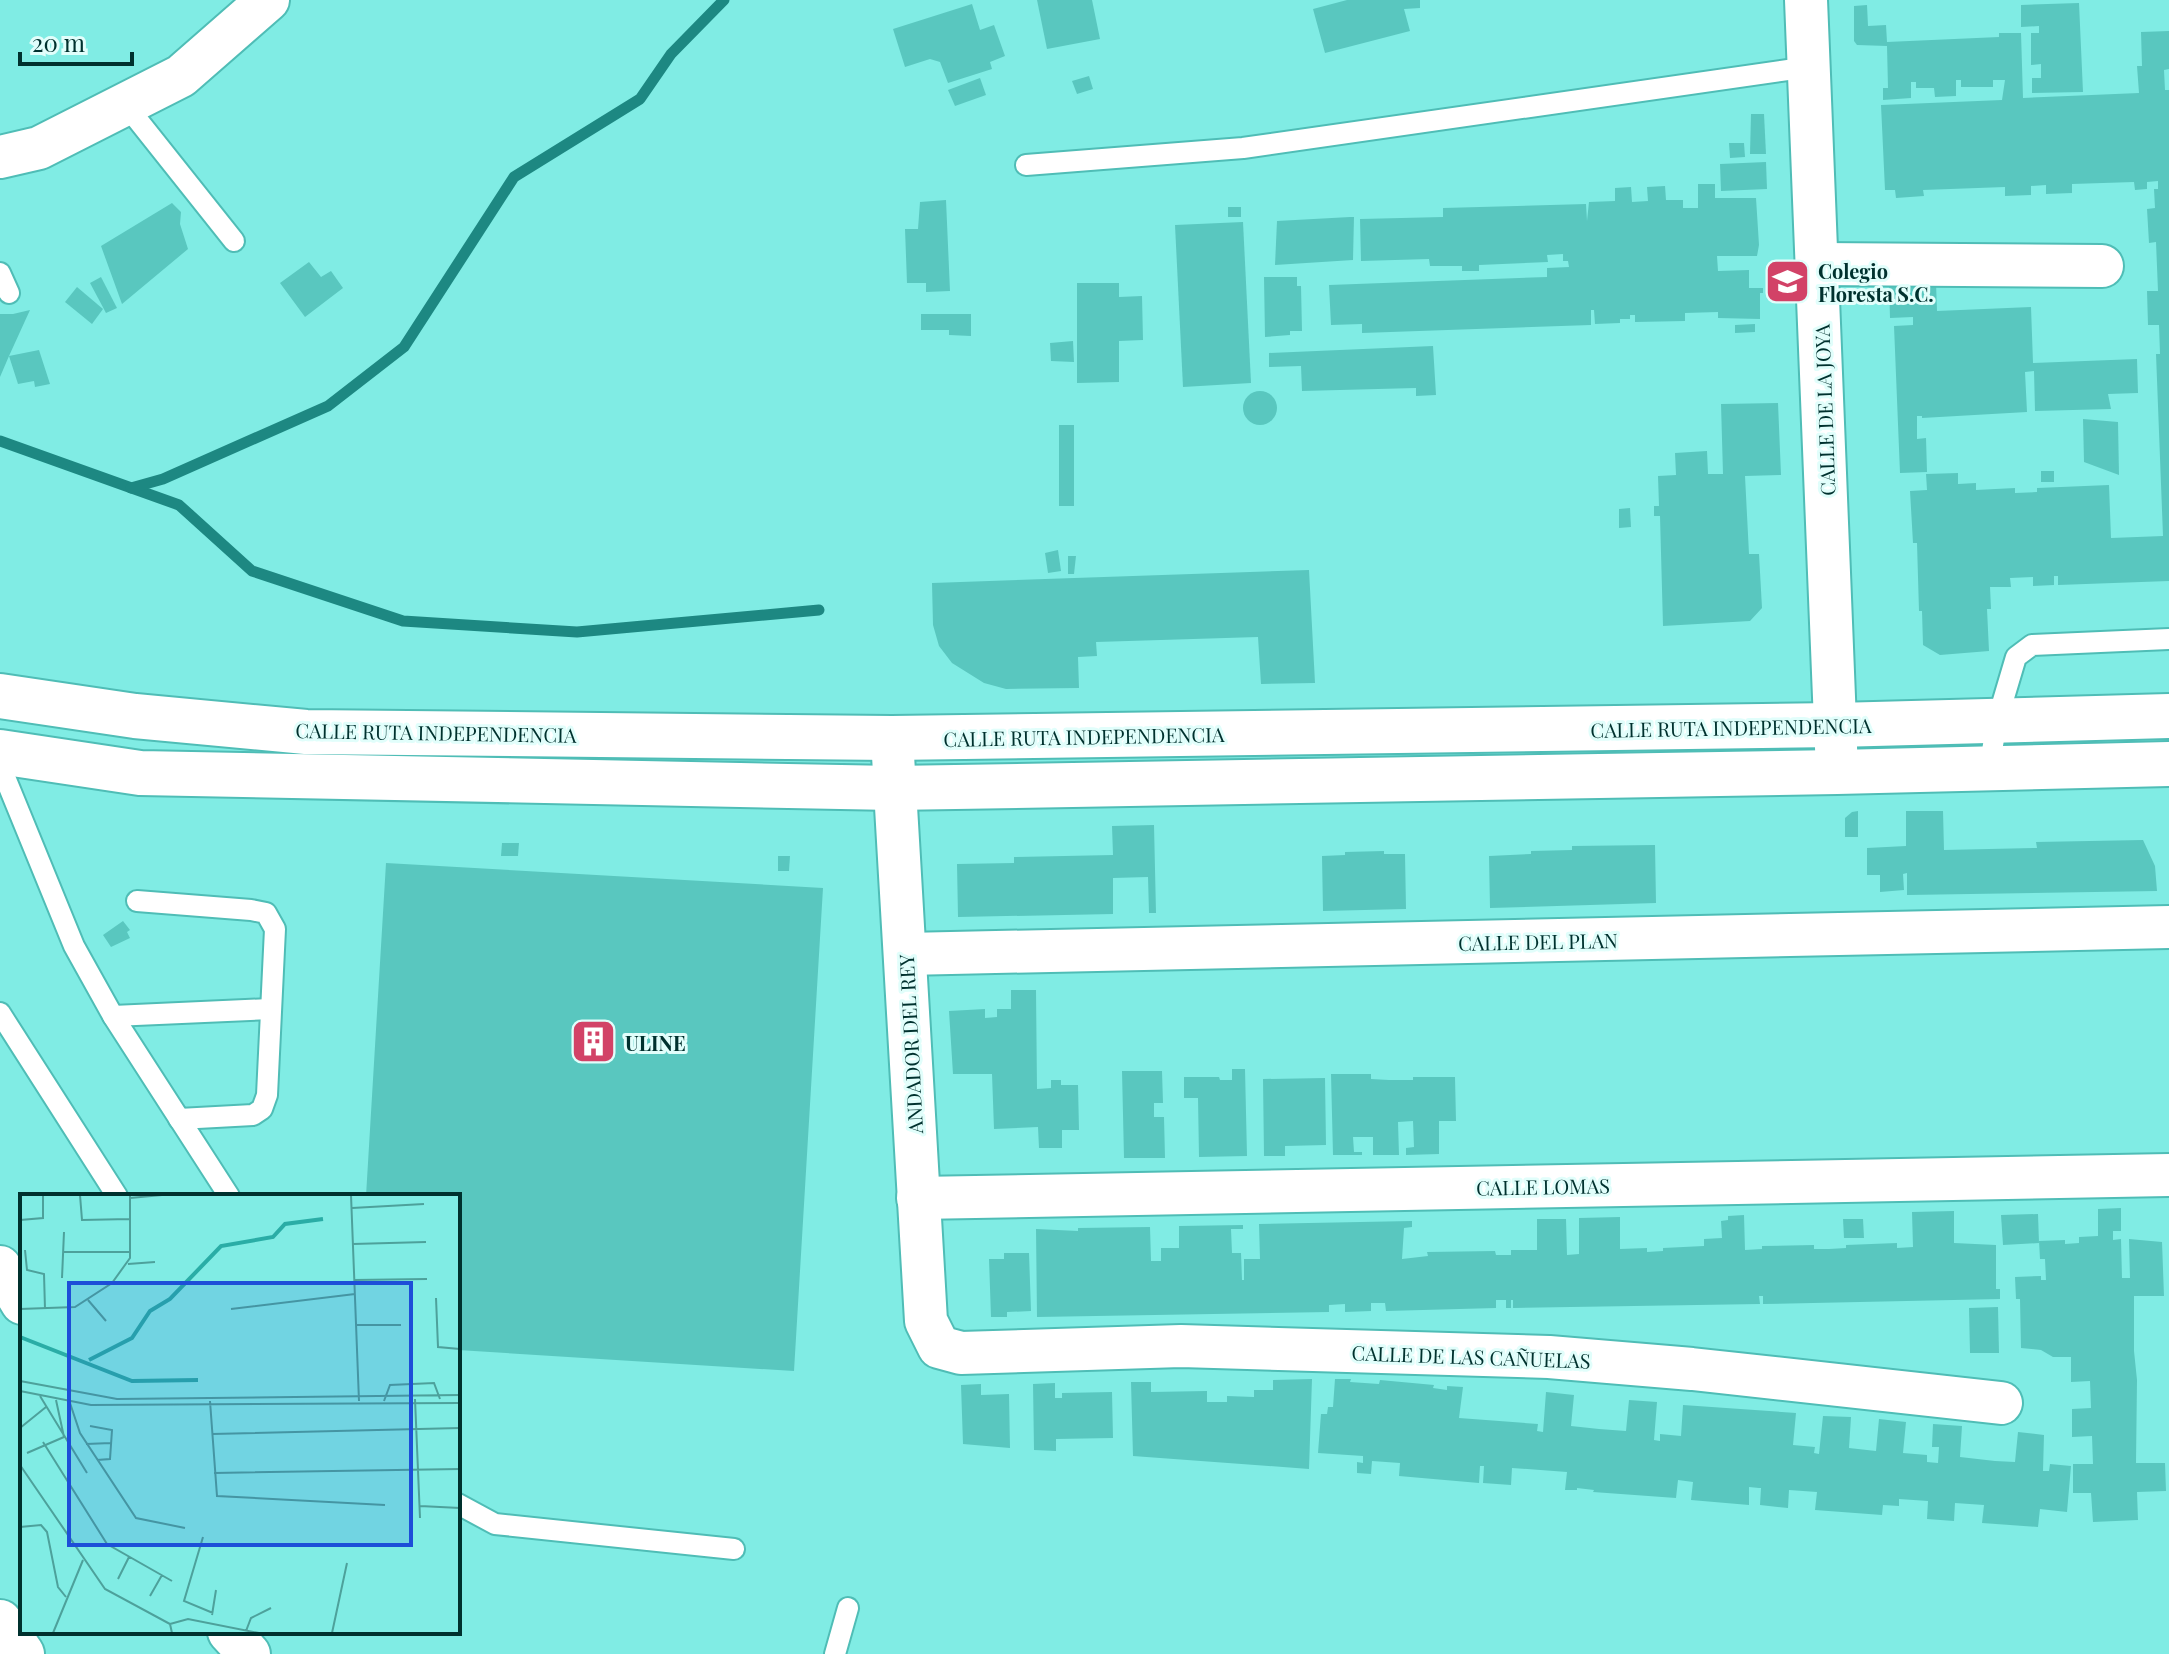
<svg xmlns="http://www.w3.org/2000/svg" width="2169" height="1654" font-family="'Playfair Display',serif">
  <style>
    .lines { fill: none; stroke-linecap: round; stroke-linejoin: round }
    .stream { stroke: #1d8882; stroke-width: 11 }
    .building { fill: #59c7bf }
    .service-casing { stroke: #4fbdb6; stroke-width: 24 }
    .minor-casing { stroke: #4fbdb6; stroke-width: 46 }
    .tertiary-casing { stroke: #4fbdb6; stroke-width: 48 }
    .primary-casing { stroke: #4fbdb6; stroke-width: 48 }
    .service { stroke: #fff; stroke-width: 20 }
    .minor { stroke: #fff; stroke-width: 42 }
    .tertiary { stroke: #fff; stroke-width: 44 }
    .primary { stroke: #fff; stroke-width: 44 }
    .labels { text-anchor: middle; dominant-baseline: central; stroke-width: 6; stroke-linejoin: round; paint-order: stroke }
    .poi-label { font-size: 20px; font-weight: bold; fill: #00312e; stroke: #e1fefb; text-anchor: start }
    .street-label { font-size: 20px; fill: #00312e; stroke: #e1fefb }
    .inset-river { fill: none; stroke: #2aada6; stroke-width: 4 }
    .inset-road { fill: none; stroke: #4da19b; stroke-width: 2 }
    .view { fill: #1d4ed8; fill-opacity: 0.15; stroke: #1d4ed8; stroke-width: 4 }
    .inset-edge { fill: none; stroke: #00312e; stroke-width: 4 }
  </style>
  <rect width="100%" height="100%" fill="#80ece4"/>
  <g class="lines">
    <g class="stream">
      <path d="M0 441 179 505 252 571 403 621 577 632 819 610"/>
      <path d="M131 488 163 479 328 406 404 347 514 177 640 99 671 54 724 0"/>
    </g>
  </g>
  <g class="building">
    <path d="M1037 0H1092L1100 39 1047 49Z"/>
    <path d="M1347 0H1420V8L1404 9 1410 31 1325 53 1313 9Z"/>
    <path d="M2079 3 2083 92 2032 93V78H2041V64L2031 65V33H2039V26L2021 27V5Z"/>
    <path d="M972 4 980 30 994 25 1005 56 990 62 992 69 948 83 940 62 930 59 905 67 893 29Z"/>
    <path d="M1867 5 1868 26 1886 25 1887 42 1999 37V33H2021L2023 98 2139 93 2137 66H2142L2141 32 2169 31V69L2164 70 2165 90H2169V581L2058 585V576H2054V585L2033 586V577L2010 578 2011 587H1990L1991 609H1987L1989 651 1940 655 1923 645 1922 611H1919L1917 543H1913L1910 491 1927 490 1926 474 1958 473V484L1976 483V490L2015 488V493L2037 492V488L2109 485 2111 538 2163 536 2156 354H2160L2159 325H2148L2147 291H2158L2156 242 2149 243 2147 209 2155 208 2154 189H2158V181L2147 182V189L2135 190 2134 182 2072 184V193L2046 194V185L2031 186V195L2005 196V187L1923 190 1924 196 1896 198 1895 190H1885L1881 105 2002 100 2005 80H1993V87H1961V80H1956V96L1935 97 1934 88H1916V82H1911V98L1883 100V88H1888L1887 46 1857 45 1854 41V6Z"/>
    <path d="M1089 76 1093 89 1077 94 1072 81Z"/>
    <path d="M980 78 986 95 955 106 948 90Z"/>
    <path d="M1751 114H1764L1766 154H1750Z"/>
    <path d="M1729 143H1744L1745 157 1730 158Z"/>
    <path d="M1766 162 1767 189 1721 191 1720 164Z"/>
    <path d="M1698 184H1715V198H1756L1759 245 1757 256H1717L1718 271 1749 270V288H1763V293H1760V319L1718 318V312L1685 313V321L1635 322V315H1630V319H1620V323L1595 324 1594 310H1591V325L1362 333V324L1331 325 1329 285 1547 277V268L1569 267 1568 261H1563V254L1547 255 1548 262 1479 265V271H1462V266H1430L1429 259 1361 261 1360 219 1443 217V208L1586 204 1587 221 1589 202 1615 201V188L1631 187 1632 202 1648 201 1647 187 1665 186 1666 200H1683V208H1698Z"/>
    <path d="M946 200 950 291 926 292V283H907L905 229H918L920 202Z"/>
    <path d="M172 203 181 212 180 224 188 249 122 304 101 246Z"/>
    <rect x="1228" y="207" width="13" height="10"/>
    <path d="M1350 217H1354L1353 260 1275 265 1277 221Z"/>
    <path d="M1243 222 1251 383 1183 387 1175 225Z"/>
    <path d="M309 262 321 277 331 271 343 288 305 317 280 283Z"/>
    <path d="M101 277 117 308 106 313 90 283Z"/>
    <path d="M1264 277H1297V286H1301L1302 331H1290V335L1265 337Z"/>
    <path d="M1936 282 1937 311 2031 307 2033 363 2137 359 2138 393 2108 394 2111 409 2035 411 2034 371 2025 372 2027 412 1922 418V416H1917V439L1926 438 1927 472 1900 473 1894 326 1913 325V317L1890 318 1889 284Z"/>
    <path d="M1077 283H1119V297L1142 296 1143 340 1119 341V382L1077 383Z"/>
    <path d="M77 287 103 309 92 324 65 302Z"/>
    <path d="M30 310 9 356 39 350 50 384 35 387 34 381 18 384 9 356 0 377V314H13Z"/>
    <path d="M921 314H971V336L949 335V330H921Z"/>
    <path d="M1755 324V332L1735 333V325Z"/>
    <path d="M1073 341 1074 362 1051 361 1050 343Z"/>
    <path d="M1433 346 1436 395 1416 396V388L1302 391 1301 366 1269 367V353Z"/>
    <circle cx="1260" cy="408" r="17"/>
    <path d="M1778 403 1781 475 1745 476 1749 554H1759L1762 608 1750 621 1663 626 1660 516H1654V506H1659L1658 476 1676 475 1675 453 1707 451 1708 474H1723L1721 404Z"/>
    <path d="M2083 419 2118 422 2119 475 2084 462Z"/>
    <rect x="1059" y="425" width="15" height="81"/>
    <rect x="2041" y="471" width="13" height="11"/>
    <path d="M1630 508 1631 527 1619 528V509Z"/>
    <path d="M1058 550 1061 571 1048 573 1045 553Z"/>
    <path d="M1068 556H1076L1074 574H1068Z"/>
    <path d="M1309 570 1315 683 1261 684 1258 637 1096 642 1097 656 1078 657 1079 688 1006 689 984 683 952 663 939 646 933 625 932 583Z"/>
    <path d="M1858 811V837H1845V818L1852 812Z"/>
    <path d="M1906 811H1943L1944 850 2037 848 2036 842 2143 840 2155 866 2157 891 1907 895V873L1903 874 1904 890 1880 892V875H1867V848L1906 846Z"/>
    <path d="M1154 825 1156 913H1149L1148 877 1113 878V914L958 917 957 864 1014 863V857L1113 855 1112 826Z"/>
    <path d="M502 843H519L518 856H501Z"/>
    <path d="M1655 845 1656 903 1490 908 1489 856 1531 854V851L1572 850V846Z"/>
    <path d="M1384 851V854H1405L1406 909 1323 911 1322 856 1345 855V852Z"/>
    <path d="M778 856H790L789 871H778Z"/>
    <path d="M386 863 823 888 794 1371 458 1350V1196H366Z"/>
    <path d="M123 921 130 930 127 932 130 938 111 947 103 935Z"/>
    <path d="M1011 990H1036L1037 1089 1051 1088V1080H1061V1085H1078L1079 1130H1062V1148H1039L1038 1127 994 1129 992 1074H953L949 1011 985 1009V1018L997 1017V1009H1011Z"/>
    <path d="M1232 1069H1245L1247 1156 1199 1157 1198 1098H1184V1077H1219L1220 1080H1232Z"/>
    <path d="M1122 1071H1162L1163 1103H1154V1117H1164L1165 1158H1124Z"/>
    <path d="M1331 1074H1371V1079L1389 1080H1413V1077H1455L1456 1121H1439V1154L1406 1155V1148L1414 1147 1413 1121 1398 1122 1399 1155H1373V1137H1353L1354 1152H1362V1155H1333Z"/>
    <path d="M1325 1078 1326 1145 1285 1146V1156H1264L1263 1079Z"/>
    <path d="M2121 1208V1231H2113V1240L2121 1239 2122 1278H2130L2129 1239 2162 1242 2164 1296H2134V1351L2137 1380 2136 1463H2165L2166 1491 2137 1492 2138 1520 2093 1522 2091 1493H2073V1464H2093L2092 1436 2072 1437V1409L2091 1408 2090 1381 2071 1382V1357H2053L2041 1350 2021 1348 2020 1299H2016L2015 1277 2041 1276V1280H2046L2045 1259H2040L2039 1241 2065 1240V1244L2079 1243V1237L2098 1236V1209Z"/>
    <path d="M1954 1211V1243L1996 1245V1289H2000V1299L1763 1304V1296H1759L1760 1304 1513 1308V1300H1511V1308H1506V1300H1496V1308L1386 1311 1385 1303H1371V1311L1345 1312V1304L1329 1305V1312L1037 1317 1036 1229 1078 1231V1228L1150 1227 1151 1261H1161V1248H1179V1226L1243 1225V1229H1231L1232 1253H1241L1242 1280H1244V1259H1260L1259 1224 1412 1221V1227L1404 1228 1402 1259 1428 1256 1427 1252 1495 1251 1496 1255H1511V1250H1537V1219H1566L1567 1255 1579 1254V1218L1620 1217V1249L1647 1248V1252L1663 1251V1248L1704 1246V1239L1722 1238 1721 1221 1728 1220V1216L1744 1215 1745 1250 1762 1249V1246L1814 1245V1249H1829L1846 1248V1245L1897 1243V1248L1913 1247 1912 1212Z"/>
    <path d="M2038 1214 2039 1243 2003 1245 2001 1215Z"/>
    <path d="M1843 1219H1863L1864 1238H1844Z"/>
    <path d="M1004 1253H1029L1031 1311 1007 1312V1317H991L989 1259H1004Z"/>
    <path d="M1998 1307 1999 1353H1970L1969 1308Z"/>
    <path d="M1312 1379 1309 1469 1133 1456 1131 1382H1151V1392L1207 1391V1402H1227V1396L1254 1397V1390H1273V1380Z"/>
    <path d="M1335 1379H1351L1350 1382 1379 1384 1380 1380 1434 1385 1433 1388 1447 1390V1386L1463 1387 1459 1418 1538 1424 1537 1431 1543 1432 1546 1392 1574 1395 1571 1426 1599 1429 1626 1431 1629 1400 1657 1402 1654 1440 1660 1441V1434L1681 1436 1683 1405 1796 1413 1793 1445 1815 1447 1814 1453 1819 1454 1823 1416 1851 1417 1849 1448 1876 1451 1879 1419 1906 1422 1903 1453 1927 1455V1462L1938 1463 1939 1447H1932L1933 1424 1962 1426 1960 1457 1995 1461 2015 1462 2018 1432 2044 1435 2043 1471H2049L2050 1464 2071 1466 2067 1512 2040 1509 2038 1527 1982 1523 1984 1505 1955 1503 1954 1521 1927 1519 1928 1501 1899 1499V1506L1883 1505 1882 1515 1815 1510 1817 1492 1789 1490 1788 1508 1760 1505 1761 1488H1759L1749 1487V1505L1691 1500 1693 1482 1678 1480 1676 1498 1593 1492 1594 1490 1577 1488V1490H1565L1567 1472 1512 1468 1511 1485 1483 1483 1484 1466H1480L1479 1483 1399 1476 1400 1463 1372 1461 1371 1474 1357 1473V1462L1363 1463V1456L1318 1453 1321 1414H1327L1328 1407H1333Z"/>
    <path d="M1055 1383V1398H1062V1393L1112 1392 1113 1438 1056 1439V1451L1034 1450 1033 1384Z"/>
    <path d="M981 1384V1395L1009 1394 1010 1448 963 1444 961 1385Z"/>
  </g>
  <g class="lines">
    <defs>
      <g id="service">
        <path d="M125 104 234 241"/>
        <path d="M1026 165 1243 148 1809 67"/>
        <path d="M0 273 9 293"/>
        <path d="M0 765 74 946 113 1016 229 1196"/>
        <path d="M1989 769 1997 721 2016 657 2032 645 2169 639"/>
        <path d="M137 901 251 910 266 913 275 929 267 1095 262 1109 253 1115 179 1119"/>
        <path d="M0 1013 117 1196"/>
        <path d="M113 1016 270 1009"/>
        <path d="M458 1504 495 1524 734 1549"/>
        <path d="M835 1654 848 1608"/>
      </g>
      <g id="minor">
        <path d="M1806 0 1837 772"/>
        <path d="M0 157 39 148 181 76 268 0"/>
        <path d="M1818 264 2102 266"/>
        <path d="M892 738 926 1321 939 1347 961 1353 1181 1346 1549 1357 1692 1369 2001 1403"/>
        <path d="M906 954 2169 927"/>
        <path d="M918 1198 2169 1175"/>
        <path d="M0 1267 22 1303"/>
        <path d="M229 1632 249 1654"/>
      </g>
      <path id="tertiary" d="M0 1622 22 1654"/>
      <g id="primary">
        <path d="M0 696 135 716 306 732 892 738 1836 725 2169 716"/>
        <path d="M0 752 140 773 893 788 1837 772 2169 764"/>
      </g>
    </defs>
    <use href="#service" class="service-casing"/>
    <use href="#minor" class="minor-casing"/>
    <use href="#tertiary" class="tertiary-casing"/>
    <use href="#primary" class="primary-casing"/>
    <use href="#service" class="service"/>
    <use href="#minor" class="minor"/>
    <use href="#tertiary" class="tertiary"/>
    <use href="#primary" class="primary"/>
  </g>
  <defs>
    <symbol id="school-square" viewBox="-11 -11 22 22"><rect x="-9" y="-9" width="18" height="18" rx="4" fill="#d24267" stroke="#e1fefb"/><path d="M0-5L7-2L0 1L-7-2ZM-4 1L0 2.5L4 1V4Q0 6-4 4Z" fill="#fff"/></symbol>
    <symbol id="building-square" viewBox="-11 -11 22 22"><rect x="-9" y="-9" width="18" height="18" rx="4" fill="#d24267" stroke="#e1fefb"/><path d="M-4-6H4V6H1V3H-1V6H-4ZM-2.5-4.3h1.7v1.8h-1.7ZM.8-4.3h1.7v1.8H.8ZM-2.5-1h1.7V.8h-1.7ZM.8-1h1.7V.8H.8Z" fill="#fff"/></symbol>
  </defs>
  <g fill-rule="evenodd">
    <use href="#school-square" x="1762" y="256" width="51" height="51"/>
    <use href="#building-square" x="568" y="1016" width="51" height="51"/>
  </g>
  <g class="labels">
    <g class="poi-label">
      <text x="1818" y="270">Colegio<tspan x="1818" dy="23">Floresta S.C.</tspan></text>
      <text x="625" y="1042">ULINE</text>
    </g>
    <g class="street-label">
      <text transform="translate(1824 410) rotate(-92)">CALLE DE LA JOYA</text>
      <text transform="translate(1731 727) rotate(-1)">CALLE RUTA INDEPENDENCIA</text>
      <text transform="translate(436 732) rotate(1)">CALLE RUTA INDEPENDENCIA</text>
      <text transform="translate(1084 736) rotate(-1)">CALLE RUTA INDEPENDENCIA</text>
      <text transform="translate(1538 941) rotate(-1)">CALLE DEL PLAN</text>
      <text transform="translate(910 1044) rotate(-93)">ANDADOR DEL REY</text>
      <text transform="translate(1543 1186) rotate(-1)">CALLE LOMAS</text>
      <text transform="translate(1471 1356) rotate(2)">CALLE DE LAS CAÑUELAS</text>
    </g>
  </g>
  <g transform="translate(20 1194)">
    <rect width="440" height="440" fill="#80ece4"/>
    <path class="inset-river" d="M0 143 112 187 178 186M69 166 112 144 130 117 150 105 201 52 253 43 265 30 303 25"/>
    <path class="inset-road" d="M60 1 62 26 110 25M331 1 339 207M110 4 142 1M332 14 404 10M0 26 23 24V1M333 50 406 48M5 56 7 76 24 80 25 115M44 58H110M108 70 135 68M42 84 44 38M334 86 407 85M416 104 418 153 440 155M68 106 86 127M0 115 55 113 92 89 110 64V1M211 115 335 100M336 131H381M0 187 97 205 440 201M0 197 71 211 440 209M20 202 67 279M48 203 60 239 116 324 165 334M395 205 400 324M36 206 44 243M190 207 197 302 365 311M364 207 370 191 414 189 420 205M70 232 92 236 90 265 77 266M0 234 26 213M192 240 440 234M23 248 87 350 152 387M66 250 91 249M7 259 44 243M0 271 85 395 150 430 152 439M194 279 440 275M400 312 440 314M0 333 21 331 27 338 38 393 46 403M183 343 164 407 193 419M98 385 109 363M130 402 142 381M192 421 196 396M150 430 168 425 239 439M226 437 231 424 251 414M33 439 63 366M312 439 327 369"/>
    <path class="view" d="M49 89H391V351H49Z"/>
    <rect width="440" height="440" class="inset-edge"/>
  </g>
  <path d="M20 52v12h112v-12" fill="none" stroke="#00312e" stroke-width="4"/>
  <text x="32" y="52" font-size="24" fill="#00312e" stroke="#e1fefb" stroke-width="6" paint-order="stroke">20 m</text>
</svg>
